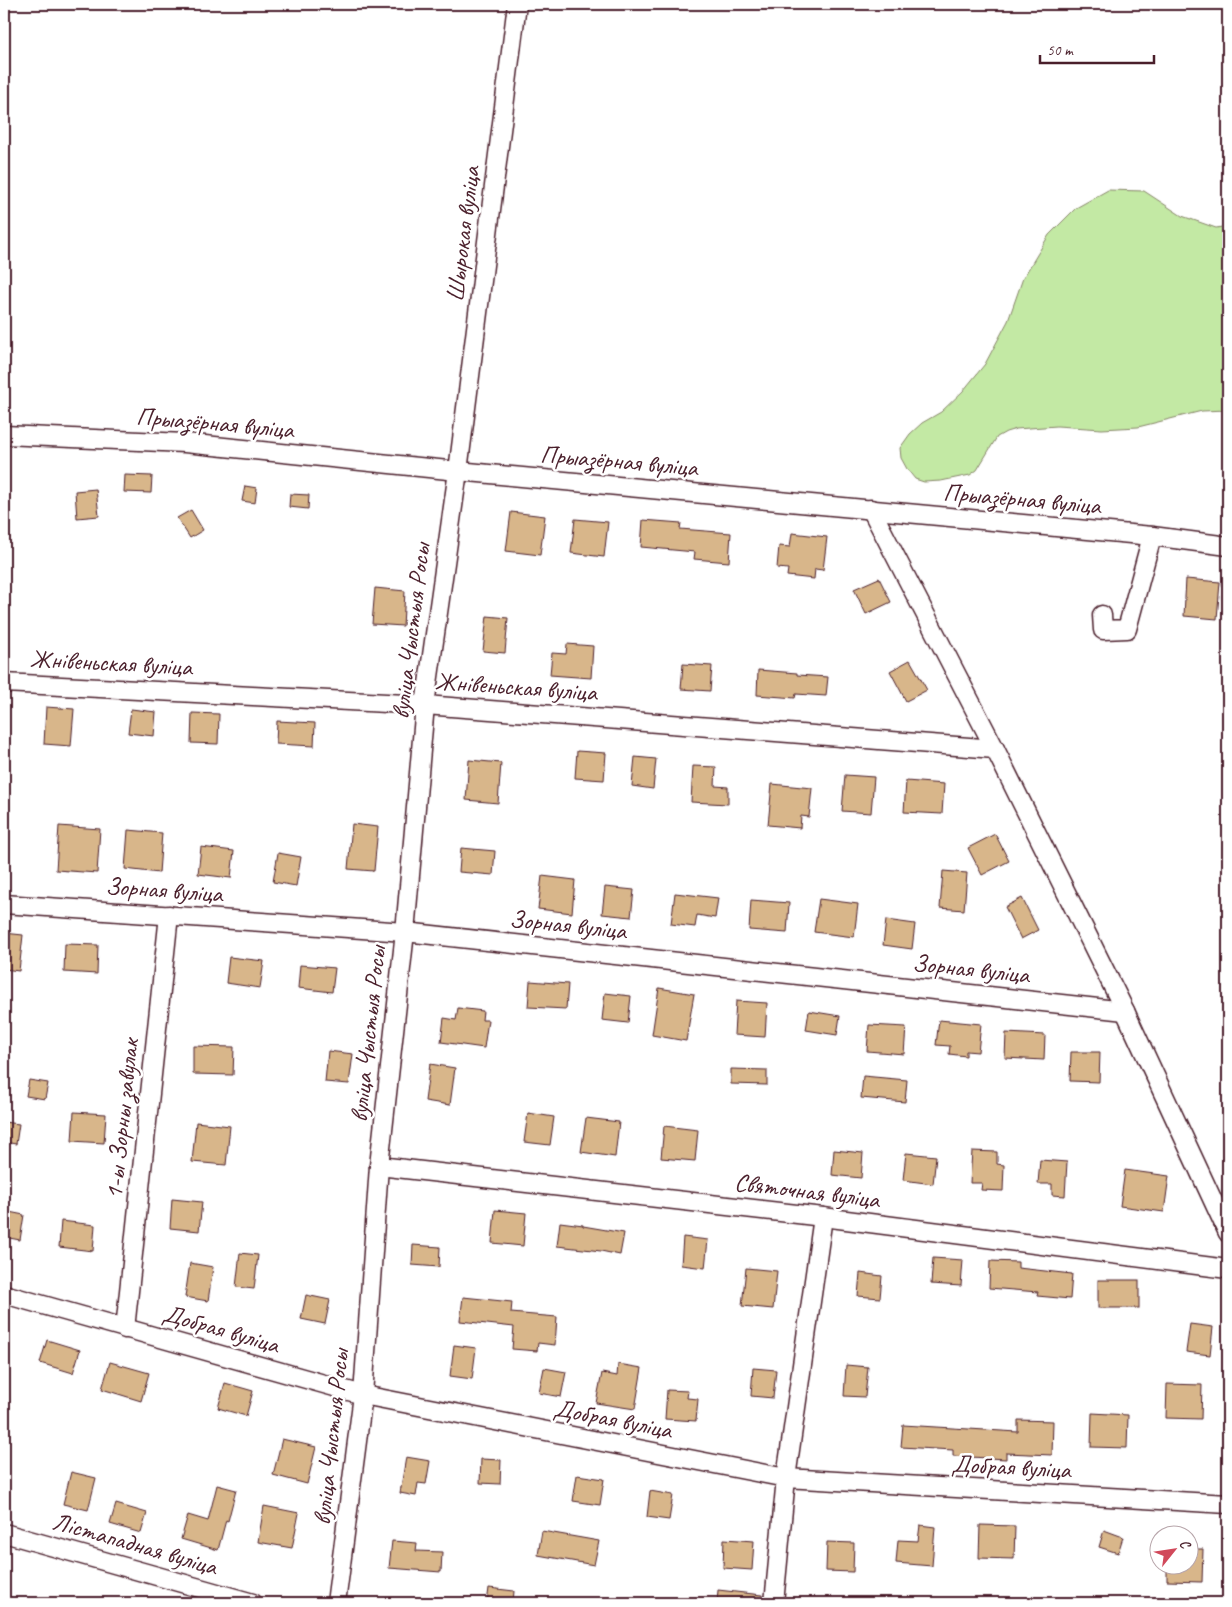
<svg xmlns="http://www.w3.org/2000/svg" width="1232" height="1607" font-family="Caveat,sans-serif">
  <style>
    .green { fill: #c3e9a4; stroke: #868468 }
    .building { fill: #d8b68a; stroke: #4a1f2b }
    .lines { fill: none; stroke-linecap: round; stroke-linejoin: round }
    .minor-casing { stroke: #4a1f2b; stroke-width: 21 }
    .minor { stroke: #fff; stroke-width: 18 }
    .labels { text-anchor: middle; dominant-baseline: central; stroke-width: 5; stroke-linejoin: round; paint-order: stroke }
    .street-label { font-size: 25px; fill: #4a1f2b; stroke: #fff }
  </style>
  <rect width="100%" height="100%" fill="#fff"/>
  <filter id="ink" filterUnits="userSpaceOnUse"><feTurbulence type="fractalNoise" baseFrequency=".02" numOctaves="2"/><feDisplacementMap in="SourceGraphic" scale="10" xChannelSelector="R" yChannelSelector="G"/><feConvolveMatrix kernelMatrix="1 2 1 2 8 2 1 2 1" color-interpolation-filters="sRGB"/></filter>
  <g filter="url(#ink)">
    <path class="green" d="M1108 190 1144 191 1182 216 1216 228 1228 226V410L1202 411 1138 427 1102 429 1057 426 1016 429 1006 432 997 437 977 470 970 475 941 481 924 482 915 479 907 469 901 458 900 448 910 434 922 423 941 412 963 391 985 364 1008 321 1023 278 1049 235 1076 208Z"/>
    <g class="building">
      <path d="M125 475 152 476 151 493 124 492Z"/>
      <path d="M245 486 257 488 255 503 242 501Z"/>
      <path d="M96 489 99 516 77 518 75 491Z"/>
      <path d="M290 494 309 495 308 509 289 507Z"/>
      <path d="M191 510 203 530 190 538 177 518Z"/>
      <path d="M511 512 545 516 540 555 506 551Z"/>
      <path d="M575 519 608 522 604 557 571 553Z"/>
      <path d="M643 520 681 523 680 529 731 533 729 562 694 559 695 552 641 547Z"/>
      <path d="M792 533 827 537 823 570 815 569 814 579 787 576 788 569 777 568 779 546 790 547Z"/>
      <path d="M879 578 891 602 866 614 854 589Z"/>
      <path d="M1186 579 1220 582 1217 619 1184 616Z"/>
      <path d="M375 588 405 591 403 626 372 624Z"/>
      <path d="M487 616 508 618 505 653 483 651Z"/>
      <path d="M567 644 593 646 591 678 550 675 552 653 566 654Z"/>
      <path d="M910 660 927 690 906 701 890 671Z"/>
      <path d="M683 664 712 666 710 691 681 689Z"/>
      <path d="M758 670 797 673V675L828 677 826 696 796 694 795 698 757 695Z"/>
      <path d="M46 707 74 709 71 746 44 744Z"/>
      <path d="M131 709 156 712 154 736 128 733Z"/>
      <path d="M192 713 219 714 218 744 191 743Z"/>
      <path d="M277 721 315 723 314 746 276 744Z"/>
      <path d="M577 751 606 753 604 780 575 778Z"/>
      <path d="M635 757 656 759 653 789 632 786Z"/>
      <path d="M469 760 501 763 498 803 466 800Z"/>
      <path d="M693 766 716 767 715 786 728 787V804L691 802Z"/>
      <path d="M845 775 874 777 871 813 842 811Z"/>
      <path d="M906 781 944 784 942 814 904 812Z"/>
      <path d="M772 784 812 788 809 817 801 816 800 828 768 825Z"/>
      <path d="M352 824 378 827 374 871 348 869Z"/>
      <path d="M59 826 100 829 97 873 56 870Z"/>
      <path d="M128 830 162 833 159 873 125 869Z"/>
      <path d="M995 834 1009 861 982 875 968 848Z"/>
      <path d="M201 847 234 851 231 878 198 874Z"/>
      <path d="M461 848 495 851 493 875 459 872Z"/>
      <path d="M278 853 301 857 296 886 273 882Z"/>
      <path d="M943 871 967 873 964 910 940 908Z"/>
      <path d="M542 876 575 880 572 913 538 909Z"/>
      <path d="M605 887 634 890 631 917 602 914Z"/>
      <path d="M675 893 718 898 715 918 697 915 695 927 671 924Z"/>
      <path d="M1022 898 1038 930 1021 939 1005 907Z"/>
      <path d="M819 899 858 904 854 937 814 932Z"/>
      <path d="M751 900 789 903 787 933 749 930Z"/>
      <path d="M886 920 915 924 912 949 883 945Z"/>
      <path d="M4 933 23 935 19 971 4 969Z"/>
      <path d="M65 944 98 945 97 974 64 972Z"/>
      <path d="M229 957 264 961 260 988 226 983Z"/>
      <path d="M300 965 335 968 332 992 298 988Z"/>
      <path d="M530 981 568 984 566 1009 528 1007Z"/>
      <path d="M659 988 694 994 686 1041 652 1035Z"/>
      <path d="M605 993 631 996 628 1023 602 1020Z"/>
      <path d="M736 1001 767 1003 765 1037 734 1035Z"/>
      <path d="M458 1008 483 1011 482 1020H488L484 1048 441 1042 444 1018 456 1020Z"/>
      <path d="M809 1011 840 1016 837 1035 806 1030Z"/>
      <path d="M939 1020 981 1024 978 1052 966 1051V1056L949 1054 950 1046 936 1045Z"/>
      <path d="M869 1025 906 1027 904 1054 867 1051Z"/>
      <path d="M1006 1033 1045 1035 1044 1060 1005 1058Z"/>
      <path d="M193 1046 234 1047 233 1075 193 1074Z"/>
      <path d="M328 1051 353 1054 349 1084 325 1082Z"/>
      <path d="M1071 1052H1100L1099 1082 1070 1081Z"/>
      <path d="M430 1064 455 1068 450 1105 425 1101Z"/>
      <path d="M731 1069 767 1070V1085L731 1084Z"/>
      <path d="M863 1076 907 1080 905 1102 861 1098Z"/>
      <path d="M29 1080 48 1083 45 1099 26 1096Z"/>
      <path d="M74 1112 106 1114 104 1143 72 1141Z"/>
      <path d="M528 1113 554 1117 550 1145 524 1142Z"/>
      <path d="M586 1118 619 1122 615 1157 581 1152Z"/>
      <path d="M4 1122 19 1124 16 1144 4 1142Z"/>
      <path d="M196 1122 230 1126 226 1165 192 1162Z"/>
      <path d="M664 1126 698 1130 695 1161 661 1158Z"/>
      <path d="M834 1150 863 1153 861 1178 832 1175Z"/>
      <path d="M972 1151 997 1152V1164L1004 1165 1003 1191 981 1190 982 1183H970Z"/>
      <path d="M906 1153 936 1156 933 1184 903 1180Z"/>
      <path d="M1040 1160 1067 1162 1065 1196 1052 1195V1184H1038Z"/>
      <path d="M1125 1170 1169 1176 1164 1212 1120 1206Z"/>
      <path d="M172 1199 202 1202 199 1231 170 1228Z"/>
      <path d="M495 1210 526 1213 523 1246 492 1243Z"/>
      <path d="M4 1211 24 1215 20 1240 4 1237Z"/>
      <path d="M61 1221 95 1225 93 1251 59 1247Z"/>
      <path d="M560 1222 583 1225V1226L624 1233 620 1255 601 1251 557 1246Z"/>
      <path d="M683 1237 708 1240 705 1268 681 1265Z"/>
      <path d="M413 1245 440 1247 439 1267 412 1265Z"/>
      <path d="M240 1253 258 1255 254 1289 236 1287Z"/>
      <path d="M933 1258 963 1260 961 1286 931 1284Z"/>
      <path d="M990 1261 1018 1262V1268L1072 1274 1070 1299 1037 1296 1038 1292 989 1288Z"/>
      <path d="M190 1263 213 1267 208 1301 185 1297Z"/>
      <path d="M746 1268 777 1271 773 1309 742 1306Z"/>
      <path d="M860 1273 882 1276 880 1298 858 1296Z"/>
      <rect x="1098" y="1280" width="41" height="28"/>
      <path d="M306 1295 330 1300 325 1324 301 1319Z"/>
      <path d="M463 1297 512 1302 511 1313 557 1317 555 1345 538 1343 537 1351 512 1349 514 1327 460 1321Z"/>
      <path d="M1190 1324 1213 1327 1210 1355 1186 1352Z"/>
      <path d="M47 1340 80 1350 73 1373 40 1363Z"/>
      <path d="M454 1345 476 1348 472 1379 450 1376Z"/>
      <path d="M110 1362 149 1373 141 1401 102 1389Z"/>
      <path d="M618 1364 642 1368 635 1409 596 1403 602 1373 617 1376Z"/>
      <path d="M846 1365 868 1367 865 1397 844 1396Z"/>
      <path d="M544 1368 566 1372 561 1397 539 1393Z"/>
      <path d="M753 1368 776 1370 773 1398 751 1396Z"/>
      <path d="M225 1383 253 1391 246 1416 218 1408Z"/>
      <path d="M1167 1384 1202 1385 1201 1419 1166 1418Z"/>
      <path d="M667 1390 688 1391 687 1398 698 1399 696 1421 665 1419Z"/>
      <path d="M1092 1413 1128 1415 1127 1448 1091 1447Z"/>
      <path d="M1018 1420 1053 1421 1052 1455 1006 1453V1459L953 1456V1450L901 1447 903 1425 1018 1432Z"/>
      <path d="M282 1439 316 1447 307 1484 273 1475Z"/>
      <path d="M406 1457 430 1461 426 1484 418 1483 416 1496 400 1493Z"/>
      <path d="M481 1459 501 1460 500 1484 480 1483Z"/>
      <path d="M71 1472 96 1478 88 1510 63 1504Z"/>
      <path d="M577 1475 604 1479 600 1505 573 1501Z"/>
      <path d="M217 1485 236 1490 228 1521 226 1520 218 1550 181 1539 188 1515 208 1521Z"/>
      <path d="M650 1491 673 1495 669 1520 647 1517Z"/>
      <path d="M116 1504 147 1513 141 1533 110 1524Z"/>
      <path d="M264 1506 299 1513 292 1548 258 1542Z"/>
      <path d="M920 1525 935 1527 932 1566 896 1563 898 1540 918 1541Z"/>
      <path d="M980 1525 1015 1526 1014 1559 979 1558Z"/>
      <path d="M1104 1530 1123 1537 1118 1553 1099 1547Z"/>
      <path d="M542 1531 599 1541 594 1565 538 1555Z"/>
      <path d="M724 1539 754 1541 752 1570 723 1568Z"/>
      <path d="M392 1541 417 1543 416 1551 442 1552 441 1572 389 1568Z"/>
      <path d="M827 1542 854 1543 853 1572 826 1571Z"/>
      <path d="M1190 1549H1203L1202 1582 1167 1581V1564H1190Z"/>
      <path d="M489 1588 514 1591 513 1603H487Z"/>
      <path d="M718 1590 762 1595V1603H717Z"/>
    </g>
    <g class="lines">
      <defs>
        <g id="minor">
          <path d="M4 435 185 443 458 471 1152 536 1228 546"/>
          <path d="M871 509 995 749 1125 1011 1228 1233"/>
          <path d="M1102 615 1103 630 1127 629 1152 536"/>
          <path d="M4 683 425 705 995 749"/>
          <path d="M4 904 405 932 1125 1011"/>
          <path d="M379 1166 823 1217 1228 1269"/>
          <path d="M4 1294 363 1395 786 1478 1228 1504"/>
          <path d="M125 1329 169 915"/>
          <path d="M4 1533 253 1603"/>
          <path d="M336 1603 363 1395 379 1166 405 932 425 705 458 471 517 4"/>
          <path d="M774 1603 786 1478 823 1217"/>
        </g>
      </defs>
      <use href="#minor" class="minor-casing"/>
      <use href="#minor" class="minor"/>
    </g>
  </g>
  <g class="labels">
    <g class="street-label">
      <text transform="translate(463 234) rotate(-83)">Шырокая вуліца</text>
      <text transform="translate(215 423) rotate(5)">Прыазёрная вуліца</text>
      <text transform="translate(619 461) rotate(5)">Прыазёрная вуліца</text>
      <text transform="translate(1022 499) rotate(5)">Прыазёрная вуліца</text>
      <text transform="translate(411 631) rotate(-83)">вуліца Чыстыя Росы</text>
      <text transform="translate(111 663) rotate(3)">Жнівеньская вуліца</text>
      <text transform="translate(516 687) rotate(4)">Жнівеньская вуліца</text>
      <text transform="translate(164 890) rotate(4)">Зорная вуліца</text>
      <text transform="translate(568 925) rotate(6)">Зорная вуліца</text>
      <text transform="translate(971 969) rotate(6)">Зорная вуліца</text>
      <text transform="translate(368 1034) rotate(-84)">вуліца Чыстыя Росы</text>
      <text transform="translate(122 1119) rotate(-84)">1-ы Зорны завулак</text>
      <text transform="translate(807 1191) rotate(7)">Святочная вуліца</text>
      <text transform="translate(221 1329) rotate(16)">Добрая вуліца</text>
      <text transform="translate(613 1419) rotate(11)">Добрая вуліца</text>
      <text transform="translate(331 1437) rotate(-84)">вуліца Чыстыя Росы</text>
      <text transform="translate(1011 1467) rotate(3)">Добрая вуліца</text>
      <text transform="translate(135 1544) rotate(16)">Лістападная вуліца</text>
    </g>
  </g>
  <rect width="1232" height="1607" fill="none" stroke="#fff" stroke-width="20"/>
  <rect x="10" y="10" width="1212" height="1587" fill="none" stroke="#4a1f2b" stroke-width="2" filter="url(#ink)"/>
  <g transform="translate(1174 1550) rotate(60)"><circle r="24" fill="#ffffff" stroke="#b7a5aa"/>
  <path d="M0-4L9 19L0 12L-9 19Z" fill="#d1495b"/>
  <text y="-8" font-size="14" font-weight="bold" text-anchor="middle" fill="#4a1f2b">С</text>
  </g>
  <path d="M1040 55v8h114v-8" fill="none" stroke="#4a1f2b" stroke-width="2.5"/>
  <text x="1047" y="55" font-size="15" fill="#4a1f2b" stroke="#ffffff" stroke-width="4" paint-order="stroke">50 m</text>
</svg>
